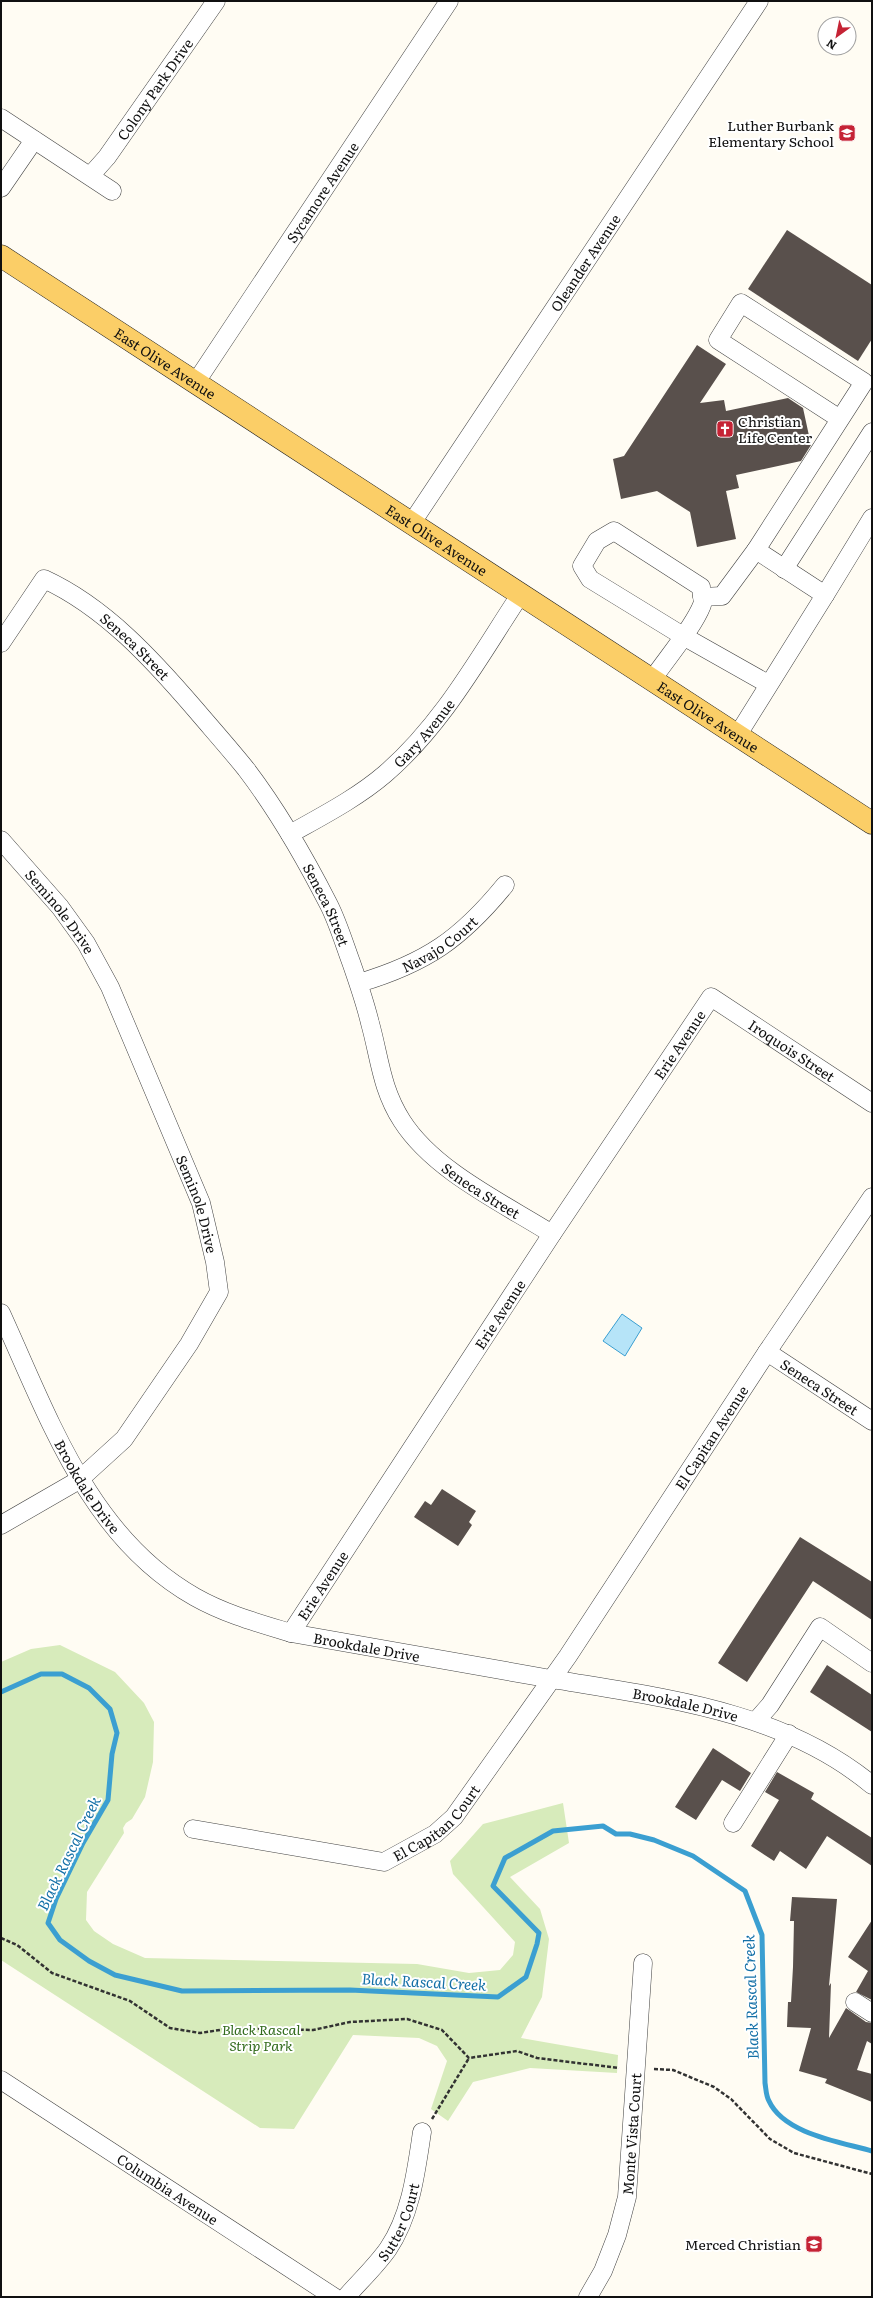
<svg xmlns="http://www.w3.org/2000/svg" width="873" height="2298" font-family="Literata,serif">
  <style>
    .green { fill: #d7ebbb }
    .water { fill: #b6e4f8; stroke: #3b9fd1 }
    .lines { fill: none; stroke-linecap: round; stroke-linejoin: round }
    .stream { stroke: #3b9fd1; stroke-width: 5 }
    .building { fill: #59504c }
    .minor-casing { stroke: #434343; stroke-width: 19 }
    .major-casing { stroke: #212121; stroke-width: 23 }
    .path { stroke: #323232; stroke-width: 2.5; stroke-dasharray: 4 2; stroke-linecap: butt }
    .minor { stroke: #fff; stroke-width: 18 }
    .major { stroke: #fbce67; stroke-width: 22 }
    .labels { text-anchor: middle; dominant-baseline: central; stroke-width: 4; stroke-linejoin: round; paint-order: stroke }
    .street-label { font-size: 14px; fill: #101010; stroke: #fff }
    .poi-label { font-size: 14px; fill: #101010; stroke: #fff; text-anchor: end }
    .park-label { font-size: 14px; font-style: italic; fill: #326b1d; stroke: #fff }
    .water-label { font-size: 15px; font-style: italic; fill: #1470a7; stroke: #fff }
  </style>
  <rect width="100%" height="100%" fill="#fffcf3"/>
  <path class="green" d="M60 1645 115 1672 144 1703 154 1722 153 1762 145 1797 132 1819 126 1823 123 1828 124 1833 87 1892 86 1920 94 1931 113 1944 145 1958 417 1964 469 1973 500 1970 513 1955 515 1942 453 1874 450 1861 483 1824 563 1803 569 1843 510 1877 540 1909 549 1939 542 1997 521 2038 618 2055 617 2073 530 2068 473 2082 448 2121 431 2109 447 2061 437 2046 419 2038 353 2035 294 2129 260 2128 1 1960V1662L31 1649Z"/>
  <path class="water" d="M622 1314 642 1328 625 1356 603 1341Z"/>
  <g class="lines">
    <path class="stream" d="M1 1692 41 1674H62L89 1688 110 1709 117 1733 112 1754 108 1800 83 1843 56 1899 48 1923 60 1940 89 1961 115 1975 182 1991 350 1990 498 1997 526 1977 537 1944 539 1933 493 1886 505 1858 553 1831 603 1826 616 1834H630L654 1840 693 1856 745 1891 762 1935 765 2083C766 2089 766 2096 769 2101 784 2134 841 2142 872 2151"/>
  </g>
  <g class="building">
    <path d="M787 230 872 285V339L858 361 748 289Z"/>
    <path d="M697 345 726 364 700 403 724 400 726 411 788 398 803 408 811 445 801 461 736 475 739 488 726 491 736 539 697 547 690 512 657 491 621 499 613 459 624 456Z"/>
    <path d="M442 1489 476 1511 469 1522 472 1525 458 1546 414 1517 425 1501 431 1505Z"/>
    <path d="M800 1537 872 1582V1620L813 1581 747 1682 718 1663Z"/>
    <path d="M827 1665 872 1695V1732L810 1692Z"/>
    <path d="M713 1748 751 1773 740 1791 722 1780 696 1820 675 1807Z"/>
    <path d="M777 1772 814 1793 811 1799 872 1838V1866L827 1836 806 1869 780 1851 774 1861 751 1846 779 1800 765 1792Z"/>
    <path d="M792 1897 837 1899 829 1986 831 1983 829 2038 846 2008 866 2022 872 2023V2044L867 2041 857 2070 872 2074V2102L825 2083 827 2079 799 2071 811 2028 787 2027 788 2002H791L793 1967 794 1921H790Z"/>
    <path d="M872 1920V2000L856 1992 868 1971 848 1957Z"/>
  </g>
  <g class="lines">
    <defs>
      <g id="minor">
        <path d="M1 118 112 191"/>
        <path id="s1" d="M91 175 107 157 216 1"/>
        <path d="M1 188 34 140"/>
        <path id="s2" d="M196 382 449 1"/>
        <path id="s3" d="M411 524 759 1"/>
        <path d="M756 550 864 382 741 303 718 340 840 419"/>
        <path d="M784 569 872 432"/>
        <path d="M825 595 872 518"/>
        <path d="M702 597 722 596 756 550 825 595 737 736"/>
        <path id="s4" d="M1 643 44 579C105 607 153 660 196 710 213 730 230 749 246 769 278 811 305 858 329 905 338 923 344 943 351 962 358 982 365 1002 370 1023 380 1059 381 1088 402 1121 434 1171 503 1203 552 1234"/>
        <path d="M652 680C666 659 693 628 702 605 704 600 701 592 701 587L614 531 597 541 582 566 590 579 683 636 768 684"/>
        <path id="s5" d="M290 834C322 816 357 798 385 774 443 724 479 657 520 595"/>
        <path id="s6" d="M1 840 60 907 86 943 110 987 201 1203 215 1262 219 1292 189 1344 124 1439 79 1480 1 1525"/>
        <path id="s7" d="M359 983C426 963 461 939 505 885"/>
        <path id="s8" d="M1 1313C49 1418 89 1537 195 1597 225 1614 258 1623 291 1633 374 1648 457 1663 540 1677 655 1697 779 1708 872 1785"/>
        <path id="s9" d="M767 1352 872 1421"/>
        <path id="s10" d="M291 1633 552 1234 711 997 872 1103"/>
        <path d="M756 1721 770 1705 820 1627 872 1663"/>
        <path d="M733 1823 789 1734"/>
        <path id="s11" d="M193 1829 384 1862 435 1834 454 1817 568 1656 767 1352 872 1197"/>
        <path d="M855 2002 872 2013"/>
        <path id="s12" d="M1 2080 334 2297"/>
        <path id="s13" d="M346 2297C360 2281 376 2266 388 2249 411 2215 416 2172 422 2132"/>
        <path id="s14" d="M588 2297 603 2271 617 2235 627 2197 643 1963"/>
      </g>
      <g id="major">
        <path id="s15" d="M1 256 872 823"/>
      </g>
    </defs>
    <use href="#minor" class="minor-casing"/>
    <use href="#major" class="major-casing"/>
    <g class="path">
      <path d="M1 1938 17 1945 52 1973 130 2001 170 2028 200 2033 233 2028 313 2030 350 2022 407 2019 442 2030 469 2058 517 2051 537 2058 619 2068"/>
      <path d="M654 2069 673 2070 714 2087 731 2099 770 2139 794 2153 872 2174"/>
      <path d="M432 2119 469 2058"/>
    </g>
    <use href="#minor" class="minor"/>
    <use href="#major" class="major"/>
  </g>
  <defs>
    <symbol id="school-square" viewBox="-11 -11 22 22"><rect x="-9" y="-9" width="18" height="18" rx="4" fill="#c52335" stroke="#fff"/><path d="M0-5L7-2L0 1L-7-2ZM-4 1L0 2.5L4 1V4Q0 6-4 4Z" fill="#fff"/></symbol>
    <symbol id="church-square" viewBox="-11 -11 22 22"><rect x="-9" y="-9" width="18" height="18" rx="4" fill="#c52335" stroke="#fff"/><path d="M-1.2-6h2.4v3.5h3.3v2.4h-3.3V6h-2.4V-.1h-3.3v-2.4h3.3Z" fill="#fff"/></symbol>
  </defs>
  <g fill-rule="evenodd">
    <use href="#school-square" x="837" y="123" width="20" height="20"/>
    <use href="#church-square" x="715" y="419" width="20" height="20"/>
    <use href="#school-square" x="804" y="2234" width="20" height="20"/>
  </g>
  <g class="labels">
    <g class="street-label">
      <text stroke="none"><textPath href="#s1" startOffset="107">Colony Park Drive</textPath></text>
      <text stroke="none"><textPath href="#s2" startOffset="228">Sycamore Avenue</textPath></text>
      <text stroke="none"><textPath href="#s3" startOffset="314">Oleander Avenue</textPath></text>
      <text stroke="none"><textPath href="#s15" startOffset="196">East Olive Avenue</textPath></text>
      <text stroke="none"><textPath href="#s15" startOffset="520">East Olive Avenue</textPath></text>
      <text stroke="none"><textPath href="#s4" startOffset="191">Seneca Street</textPath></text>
      <text stroke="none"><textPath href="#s15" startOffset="844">East Olive Avenue</textPath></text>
      <text stroke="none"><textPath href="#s5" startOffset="169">Gary Avenue</textPath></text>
      <text stroke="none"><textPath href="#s4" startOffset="515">Seneca Street</textPath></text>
      <text stroke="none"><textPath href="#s6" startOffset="93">Seminole Drive</textPath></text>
      <text stroke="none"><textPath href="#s7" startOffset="90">Navajo Court</textPath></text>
      <text stroke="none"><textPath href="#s10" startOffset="705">Erie Avenue</textPath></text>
      <text stroke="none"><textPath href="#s10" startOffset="859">Iroquois Street</textPath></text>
      <text stroke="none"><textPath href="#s4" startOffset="851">Seneca Street</textPath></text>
      <text stroke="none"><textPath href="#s6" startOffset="418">Seminole Drive</textPath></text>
      <text stroke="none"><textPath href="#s10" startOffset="381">Erie Avenue</textPath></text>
      <text stroke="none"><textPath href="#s9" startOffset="63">Seneca Street</textPath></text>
      <text stroke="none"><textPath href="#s11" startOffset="736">El Capitan Avenue</textPath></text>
      <text stroke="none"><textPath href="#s8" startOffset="194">Brookdale Drive</textPath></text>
      <text stroke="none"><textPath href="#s10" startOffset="57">Erie Avenue</textPath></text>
      <text stroke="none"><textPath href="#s8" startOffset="530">Brookdale Drive</textPath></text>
      <text stroke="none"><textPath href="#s8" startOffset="854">Brookdale Drive</textPath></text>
      <text stroke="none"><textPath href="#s11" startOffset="260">El Capitan Court</textPath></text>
      <text stroke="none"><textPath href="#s14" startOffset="171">Monte Vista Court</textPath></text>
      <text stroke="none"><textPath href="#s12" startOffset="199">Columbia Avenue</textPath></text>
      <text stroke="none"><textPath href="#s13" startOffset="93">Sutter Court</textPath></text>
    </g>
    <g class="poi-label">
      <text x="834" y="125">Luther Burbank<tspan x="834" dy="16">Elementary School</tspan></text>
      <text x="738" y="421" text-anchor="start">Christian<tspan x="738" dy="16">Life Center</tspan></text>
      <text x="801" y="2244">Merced Christian</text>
    </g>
    <g class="park-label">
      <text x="261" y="2029">Black Rascal<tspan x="261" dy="16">Strip Park</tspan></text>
    </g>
    <g class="water-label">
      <text transform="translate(68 1853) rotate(-64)">Black Rascal Creek</text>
      <text transform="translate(424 1981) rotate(3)">Black Rascal Creek</text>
      <text transform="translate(750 1997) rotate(-92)">Black Rascal Creek</text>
    </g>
  </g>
  <rect width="873" height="2298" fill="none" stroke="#101010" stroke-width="4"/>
  <g transform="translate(837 36) rotate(213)"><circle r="19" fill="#ffffff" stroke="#9f9f9f"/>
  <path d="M0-3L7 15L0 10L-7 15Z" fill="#c52335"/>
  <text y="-6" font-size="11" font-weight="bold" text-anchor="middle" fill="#101010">N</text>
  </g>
</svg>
